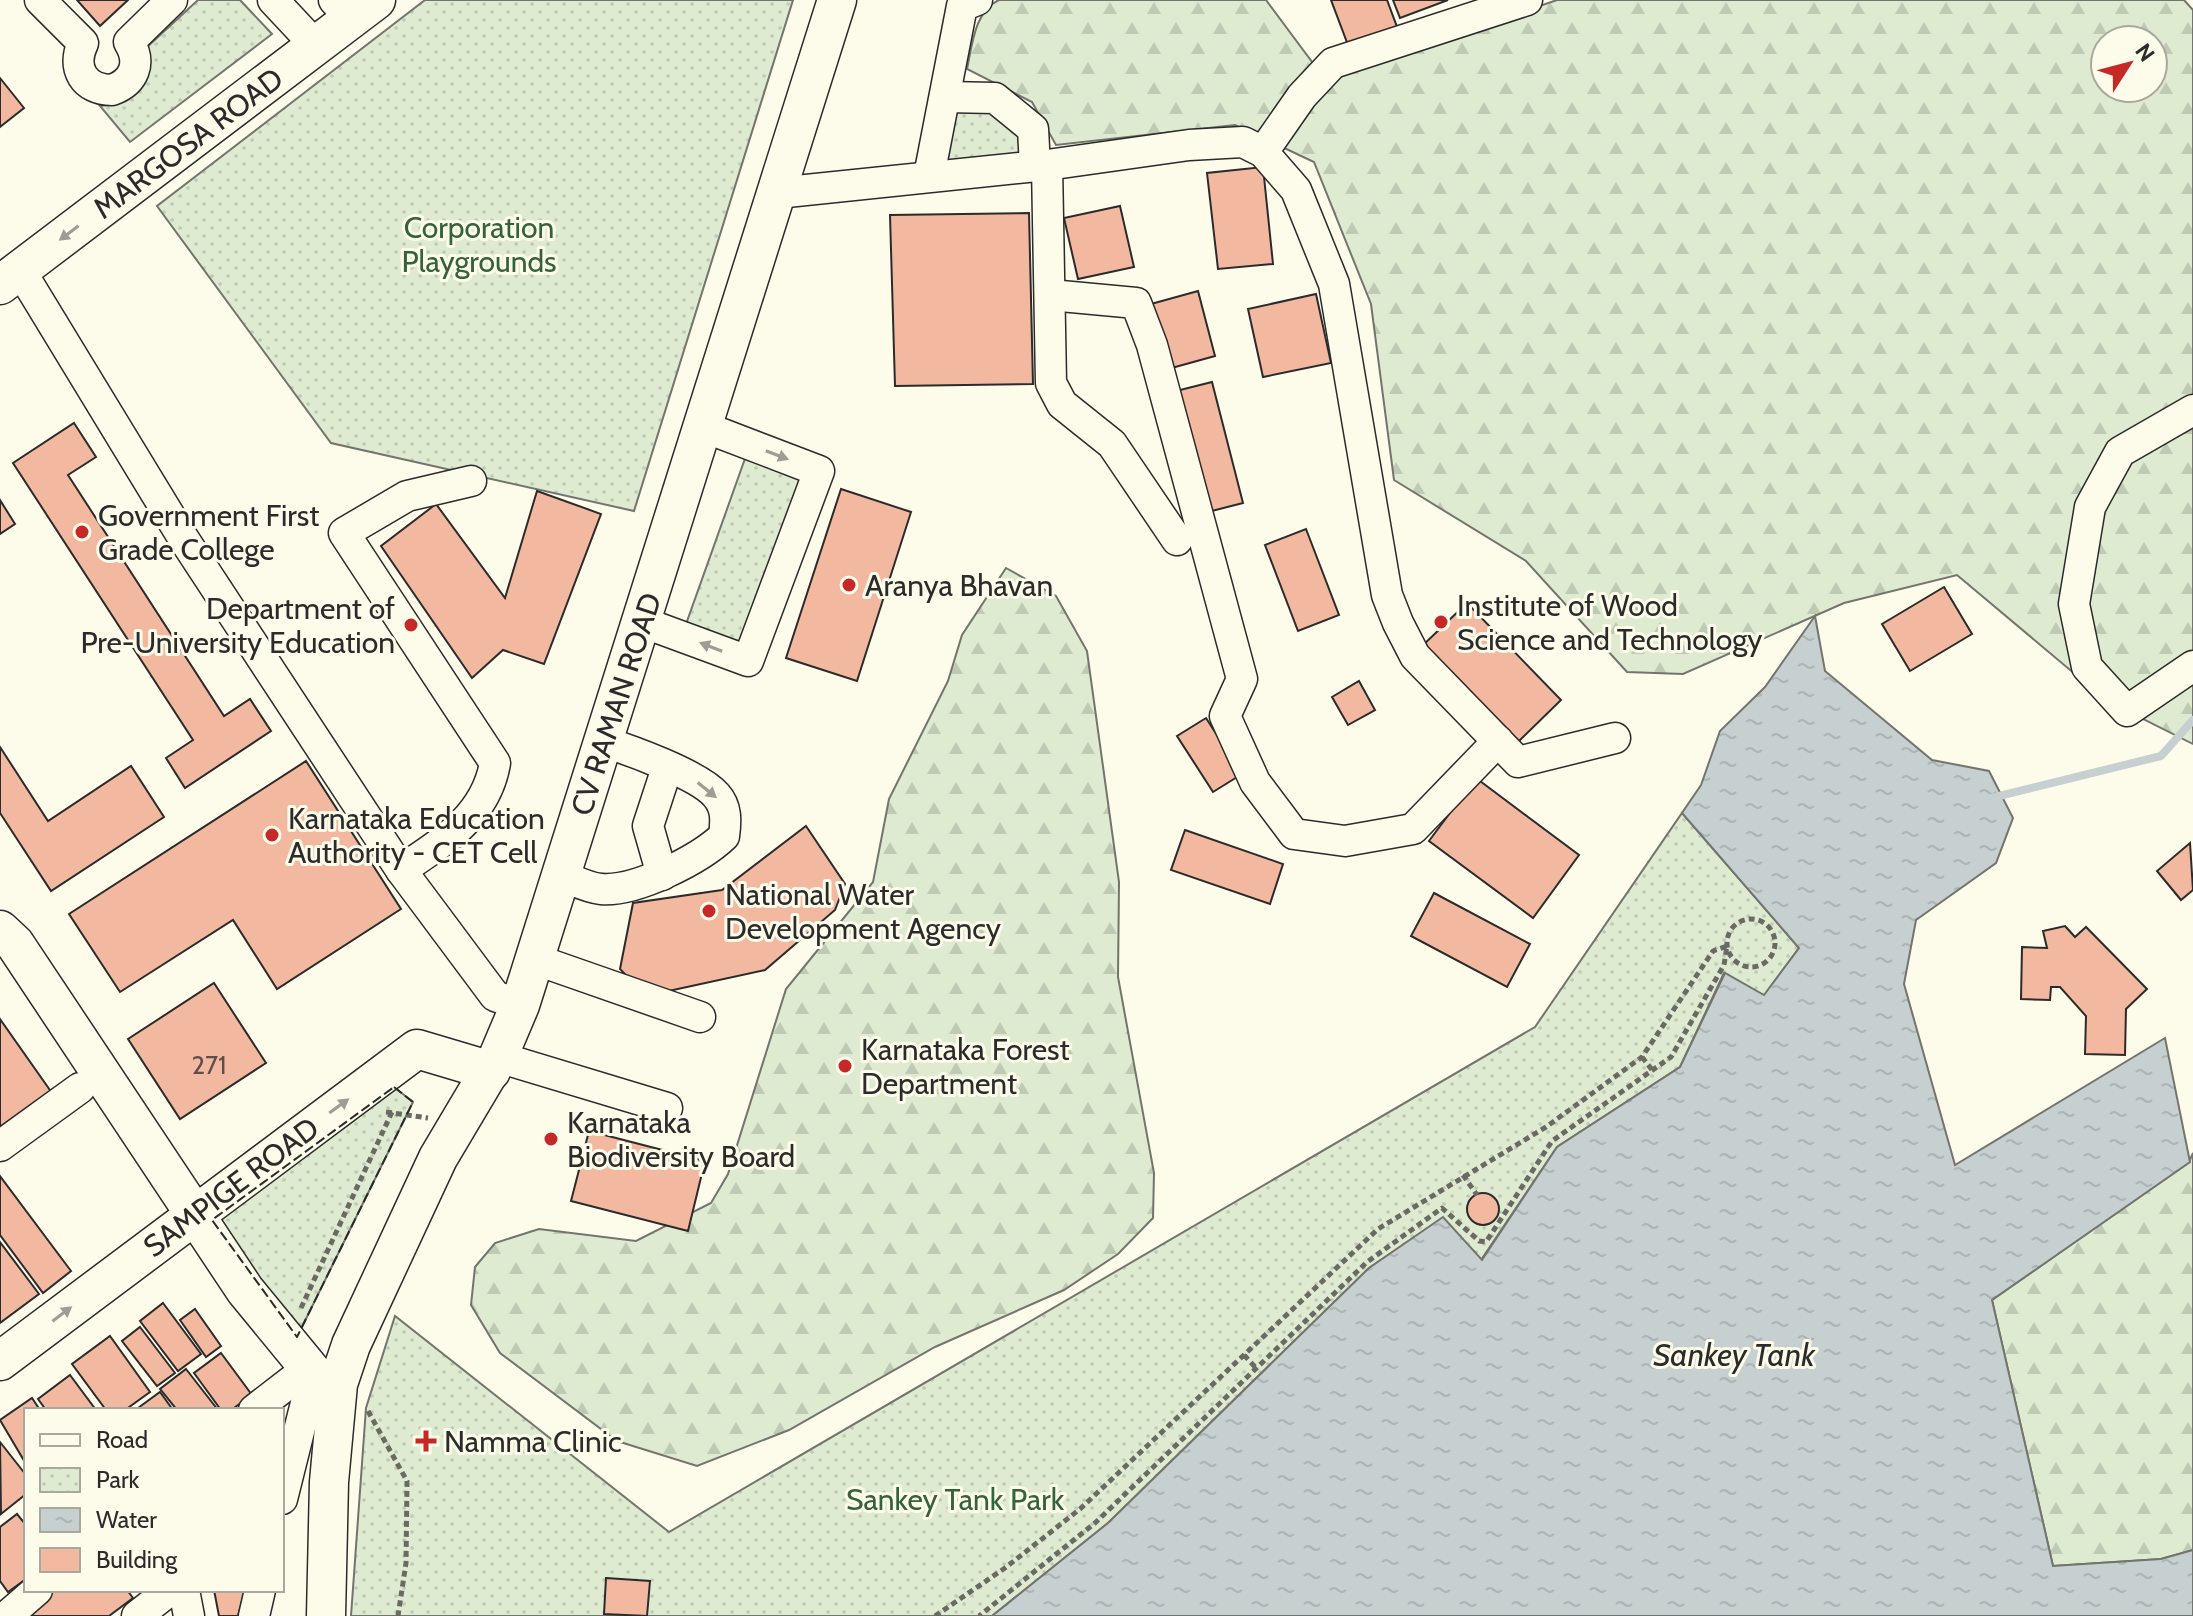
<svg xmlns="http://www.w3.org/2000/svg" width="2193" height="1616" font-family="Cabin,sans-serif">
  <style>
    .forest { fill: url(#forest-firs); stroke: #74746e; stroke-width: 2; fill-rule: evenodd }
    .park { fill: url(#park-dots); stroke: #74746e; stroke-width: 2 }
    .water { fill: url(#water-ripples); stroke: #74746e; stroke-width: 2 }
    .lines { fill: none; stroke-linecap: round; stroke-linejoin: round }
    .stream { stroke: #c7d0d0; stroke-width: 8 }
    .building { fill: #f2b8a0; stroke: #2b2b2b; stroke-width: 2 }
    .minor-casing { stroke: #2b2b2b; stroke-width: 33 }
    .major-casing { stroke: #2b2b2b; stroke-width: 41 }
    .path { stroke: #6a6964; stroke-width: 5; stroke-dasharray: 6 4; stroke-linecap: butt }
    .minor { stroke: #fdfbea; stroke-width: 30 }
    .major { stroke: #fdfbea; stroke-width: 38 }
    .fence { stroke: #2b2b2b; stroke-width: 2; stroke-dasharray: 10 4; stroke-linecap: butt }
    .oneway { fill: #9e9d94 }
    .poi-dot { fill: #c62828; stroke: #fdfbea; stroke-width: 3 }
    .labels { text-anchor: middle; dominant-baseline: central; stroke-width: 6; stroke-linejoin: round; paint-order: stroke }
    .number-label { font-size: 26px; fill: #5d4e48 }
    .street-label { font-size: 30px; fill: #2b2b2b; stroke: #fdfbea }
    .park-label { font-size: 30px; fill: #34623c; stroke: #fdfbea }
    .poi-label { font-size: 30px; fill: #2b2b2b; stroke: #fdfbea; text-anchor: start }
    .water-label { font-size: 32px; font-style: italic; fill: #2b2b2b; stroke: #fdfbea }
  </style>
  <defs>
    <pattern id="forest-firs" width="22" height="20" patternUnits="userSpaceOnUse" patternTransform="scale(2)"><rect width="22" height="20" fill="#deebd1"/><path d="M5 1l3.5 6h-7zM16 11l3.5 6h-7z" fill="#bfcab4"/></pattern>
    <pattern id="park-dots" width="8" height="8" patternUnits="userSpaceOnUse" patternTransform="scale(2)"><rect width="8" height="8" fill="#deebd1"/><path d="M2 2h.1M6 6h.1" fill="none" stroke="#bfcab4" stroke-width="1.8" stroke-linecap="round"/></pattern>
    <pattern id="water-ripples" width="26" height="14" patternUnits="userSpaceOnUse" patternTransform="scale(2)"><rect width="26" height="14" fill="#c7d0d0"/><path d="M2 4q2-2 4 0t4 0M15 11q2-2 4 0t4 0" fill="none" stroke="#abb3b3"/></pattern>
  </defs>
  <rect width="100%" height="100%" fill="#fdfbea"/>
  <g class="forest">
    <path d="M999 0H1266L1315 66 1262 137 1235 125 1056 145 1032 102 967 69C972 47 974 11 999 0Z"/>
    <path d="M1557 0H2184L2193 10V744L2107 701 1957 575 1844 603 1683 674 1627 672 1526 561 1394 480 1371 304 1314 162 1280 146 1325 80ZM2105 40H2153V88H2105Z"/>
    <path d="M1006 568 1056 596 1087 651 1119 882 1118 977 1154 1173 1153 1218 1118 1254 1064 1290 935 1347 789 1430 697 1466 617 1441 500 1353 471 1305 475 1267 495 1243 539 1229 636 1241 711 1203 728 1174 786 989 873 882 889 799 948 681 962 635Z"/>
    <path d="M2193 1153V1550L2161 1559 2053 1566 1992 1300 2189 1162Z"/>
  </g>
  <g class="park">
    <path d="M198 0H240L272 34 130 142 100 106 112 104 145 49Z"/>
    <path d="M425 0H793L634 511 331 443 157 206Z"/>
    <path d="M954 110 992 112 1020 136 1021 158 941 165Z"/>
    <path d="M747 453 802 473 740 647 685 627Z"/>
    <path d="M1682 813 1799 948 1764 996 1724 973 1680 1067 1557 1147 1481 1260 1443 1218 1369 1268 1108 1523 992 1616H351L366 1408 395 1316 669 1532 1535 1027Z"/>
    <path d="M394 1087 413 1102 297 1337 212 1220Z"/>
  </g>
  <path class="water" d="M1815 616 1825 671 1932 760 1989 771 2013 818 1996 863 1916 920 1904 984 1955 1165 2165 1038 2190 1162 1992 1300 2053 1566 2161 1559 2193 1550V1616H992L1108 1523 1369 1268 1443 1217 1482 1260 1557 1147 1680 1067 1725 973 1764 995 1799 948 1682 813 1701 785 1720 731 1765 687Z"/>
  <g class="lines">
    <path class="stream" d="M1991 798 2161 756 2193 720"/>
  </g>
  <g class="building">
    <path d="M77 0H128L100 26Z"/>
    <path d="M1331 0H1387L1400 35 1351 53Z"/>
    <path d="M1393 0H1448L1400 18Z"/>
    <path d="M0 78 24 108 0 127Z"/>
    <path d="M1263 167 1273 264 1218 269 1207 173Z"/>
    <path d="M1120 206 1134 267 1078 279 1064 218Z"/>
    <path d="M1029 213 1033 384 895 386 890 215Z"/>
    <path d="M1198 291 1215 356 1168 369 1151 304Z"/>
    <path d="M1316 294 1331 363 1263 377 1248 309Z"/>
    <path d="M1212 382 1243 503 1200 514 1168 393Z"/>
    <path d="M74 423 96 457 68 475 224 716 250 699 271 731 185 788 166 758 193 740 13 463Z"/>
    <path d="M841 489 911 512 857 681 786 658Z"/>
    <path d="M537 491 601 514 544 664 503 650 472 678 381 546 436 504 505 598Z"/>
    <path d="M0 500 15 524 0 534Z"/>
    <path d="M1306 529 1339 615 1298 631 1265 545Z"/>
    <path d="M1944 587 1972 634 1910 671 1882 624Z"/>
    <path d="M1467 603 1561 700 1516 744 1421 647Z"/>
    <path d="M1359 681 1375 710 1348 725 1332 697Z"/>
    <path d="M1206 718 1242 774 1213 792 1177 736Z"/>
    <path d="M0 747 48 821 131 766 164 817 51 891 0 813Z"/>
    <path d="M306 761 401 909 277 989 233 920 120 992 69 914Z"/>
    <path d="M1476 778 1579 855 1533 918 1429 841Z"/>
    <path d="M806 826 845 884 835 910 765 970 664 992 638 988 620 969 633 903 722 890Z"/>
    <path d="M1185 830 1283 864 1270 904 1171 870Z"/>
    <path d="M2190 843 2193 890 2181 900 2157 871Z"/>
    <path d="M1434 893 1530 944 1507 987 1411 936Z"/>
    <path d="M2065 926 2075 937 2086 927 2147 989 2126 1009 2125 1055 2085 1054 2086 1016 2060 987H2051L2050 1000 2021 999 2022 947 2047 948 2043 931Z"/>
    <path d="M214 983 266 1063 180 1119 128 1039Z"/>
    <path d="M0 1019 52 1093 0 1130Z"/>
    <path d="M589 1131 705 1161 688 1231 571 1201Z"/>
    <path d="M0 1176 71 1271 43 1293 0 1235Z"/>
    <circle cx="1483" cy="1209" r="16"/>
    <path d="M0 1242 39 1294 0 1323Z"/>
    <path d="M163 1303 201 1354 178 1371 140 1321Z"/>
    <path d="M195 1309 221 1346 206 1357 180 1320Z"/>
    <path d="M140 1327 175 1373 157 1386 122 1341Z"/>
    <path d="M110 1336 150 1392 125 1410H106L72 1364Z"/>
    <path d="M221 1353 252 1395 231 1410H221L194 1373Z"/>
    <path d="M186 1369 218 1410H177L160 1389Z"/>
    <path d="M70 1375 96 1410H46L38 1399Z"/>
    <path d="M160 1392 173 1410H139L138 1408Z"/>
    <path d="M32 1398 40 1410H26V1464L0 1420Z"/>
    <path d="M0 1442 26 1475V1494L1 1514Z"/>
    <path d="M17 1514 26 1525V1579L8 1592 0 1581V1527Z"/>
    <path d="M606 1578 650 1581 647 1616 604 1614Z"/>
    <path d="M51 1590H127L133 1598 109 1616H29Z"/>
    <path d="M214 1590H245L238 1616H219Z"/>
  </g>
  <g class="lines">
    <defs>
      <g id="minor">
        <path d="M40 0 83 43C71 68 84 90 112 90 134 82 142 63 129 42L172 0"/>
        <path d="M273 0 316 46"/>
        <path d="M334 0 351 19"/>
        <path d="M945 97 995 98 1033 129 1035 166"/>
        <path d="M1263 152 1302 96 1333 63 1527 0"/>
        <path d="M1047 165 1051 383 1062 404 1112 444 1177 540"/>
        <path d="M929 176 962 6 977 0"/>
        <path d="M777 193 1047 165 1189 145 1243 142 1263 152 1296 190 1334 284 1387 595 1398 623 1415 656 1518 762 1615 738"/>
        <path d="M20 270 185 541 401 870 495 996 506 1000"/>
        <path d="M1050 295 1136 303 1152 345 1242 679 1225 716 1255 782 1294 834 1345 841 1413 829 1498 741"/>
        <path d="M2193 410 2120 452 2090 507 2074 604 2087 667 2127 711 2193 666"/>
        <path d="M642 622 748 661 819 471 704 427"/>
        <path d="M401 870C443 842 486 816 495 763L344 533 407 496 471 481"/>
        <path d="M560 875C573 880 588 888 601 889 636 892 700 859 724 836 726 821 727 807 716 795 699 775 630 750 604 742"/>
        <path d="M662 875 648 826 667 768"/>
        <path d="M534 959 700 1017"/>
        <path d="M498 1057 667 1108"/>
        <path d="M0 1146 80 1088"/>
        <path d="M254 1410 298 1376"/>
        <path d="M282 1499 308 1395 323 1385"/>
        <path d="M184 1590 189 1616"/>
        <path d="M7 1616 37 1590"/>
        <path d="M137 1616 170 1590"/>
        <path d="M254 1616 260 1590"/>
      </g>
      <g id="major">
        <path d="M0 285 376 0"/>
        <path d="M0 930 15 944 245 1290 323 1385"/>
        <path d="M0 1361 417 1049 491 1071"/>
        <path d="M326 1616 329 1482 338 1384 351 1345 438 1158 498 1057 520 1005 837 0"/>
      </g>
    </defs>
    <use href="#minor" class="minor-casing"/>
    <use href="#major" class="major-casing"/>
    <g class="path">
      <circle cx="1751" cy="943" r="24"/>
      <path d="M1642 1057 1653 1071"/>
      <path d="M386 1112 428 1118"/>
      <path d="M1463 1175 1477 1195"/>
      <path d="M301 1308 392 1112"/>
      <path d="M1244 1355 1256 1368"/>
      <path d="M368 1411 407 1481 406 1563 398 1616"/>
      <path d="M935 1616 1005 1568 1080 1509 1378 1229 1546 1127 1642 1057 1713 951 1727 946 1724 965 1671 1057 1552 1141 1486 1242 1479 1241 1442 1208 1367 1262 1095 1523 979 1616"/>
    </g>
    <use href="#minor" class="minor"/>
    <use href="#major" class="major"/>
    <path class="fence" d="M394 1087 413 1102 297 1337 212 1220Z"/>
  </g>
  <defs><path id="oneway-solid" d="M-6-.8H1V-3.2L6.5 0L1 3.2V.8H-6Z" transform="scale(2)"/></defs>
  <g class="oneway">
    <use href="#oneway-solid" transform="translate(69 233) rotate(143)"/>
    <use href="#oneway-solid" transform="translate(777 455) rotate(21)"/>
    <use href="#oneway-solid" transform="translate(711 647) rotate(-159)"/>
    <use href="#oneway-solid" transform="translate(707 790) rotate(39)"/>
    <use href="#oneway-solid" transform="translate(339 1106) rotate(-36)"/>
    <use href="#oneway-solid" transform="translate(62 1314) rotate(-37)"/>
  </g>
  <g class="poi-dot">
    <circle cx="82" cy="532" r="8"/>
    <circle cx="849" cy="585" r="8"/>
    <circle cx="1441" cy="622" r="8"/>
    <circle cx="411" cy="625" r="8"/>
    <circle cx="272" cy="835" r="8"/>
    <circle cx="709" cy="911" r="8"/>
    <circle cx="845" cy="1066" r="8"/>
    <circle cx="551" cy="1139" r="8"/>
    <path d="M422 1429h8v8h8v8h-8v8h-8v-8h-8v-8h8z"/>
  </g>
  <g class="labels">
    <g class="number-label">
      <text x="209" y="1065">271</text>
    </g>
    <g class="street-label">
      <text transform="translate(188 143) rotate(-37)">MARGOSA ROAD</text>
      <text transform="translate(616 704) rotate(-72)">CV RAMAN ROAD</text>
      <text transform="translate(231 1187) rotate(-37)">SAMPIGE ROAD</text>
    </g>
    <g class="park-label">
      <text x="479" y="227">Corporation<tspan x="479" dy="34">Playgrounds</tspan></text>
      <text x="955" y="1499">Sankey Tank Park</text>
    </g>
    <g class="poi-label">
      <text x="98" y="515">Government First<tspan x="98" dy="34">Grade College</tspan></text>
      <text x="865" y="585">Aranya Bhavan</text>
      <text x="1457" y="605">Institute of Wood<tspan x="1457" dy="34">Science and Technology</tspan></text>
      <text x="395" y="608" text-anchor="end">Department of<tspan x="395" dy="34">Pre-University Education</tspan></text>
      <text x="288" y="818">Karnataka Education<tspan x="288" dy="34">Authority - CET Cell</tspan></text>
      <text x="725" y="894">National Water<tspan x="725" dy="34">Development Agency</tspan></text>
      <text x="861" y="1049">Karnataka Forest<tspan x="861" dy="34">Department</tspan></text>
      <text x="567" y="1122">Karnataka<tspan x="567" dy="34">Biodiversity Board</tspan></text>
      <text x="444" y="1441">Namma Clinic</text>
    </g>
    <g class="water-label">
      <text x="1734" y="1354">Sankey Tank</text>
    </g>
  </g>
  <rect x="24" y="1408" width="260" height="184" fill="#fdfbea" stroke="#a9a89e" stroke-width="2"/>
  <rect x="40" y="1434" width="40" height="12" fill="#fdfbea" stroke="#a9a89e" stroke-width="2"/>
  <text x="96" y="1448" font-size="24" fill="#2b2b2b">Road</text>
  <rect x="40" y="1468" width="40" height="24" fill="url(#park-dots)" stroke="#a9a89e" stroke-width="2"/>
  <text x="96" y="1488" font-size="24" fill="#2b2b2b">Park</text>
  <rect x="40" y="1508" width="40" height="24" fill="url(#water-ripples)" stroke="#a9a89e" stroke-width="2"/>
  <text x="96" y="1528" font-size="24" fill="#2b2b2b">Water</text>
  <rect x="40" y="1548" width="40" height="24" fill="#f2b8a0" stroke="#a9a89e" stroke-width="2"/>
  <text x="96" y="1568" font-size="24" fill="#2b2b2b">Building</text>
  <g transform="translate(2129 64) rotate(54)"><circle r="38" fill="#fdfbea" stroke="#a9a89e" stroke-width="2"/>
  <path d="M0-6L14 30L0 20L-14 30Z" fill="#c62828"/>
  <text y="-12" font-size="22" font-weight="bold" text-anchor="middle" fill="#2b2b2b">N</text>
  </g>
</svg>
